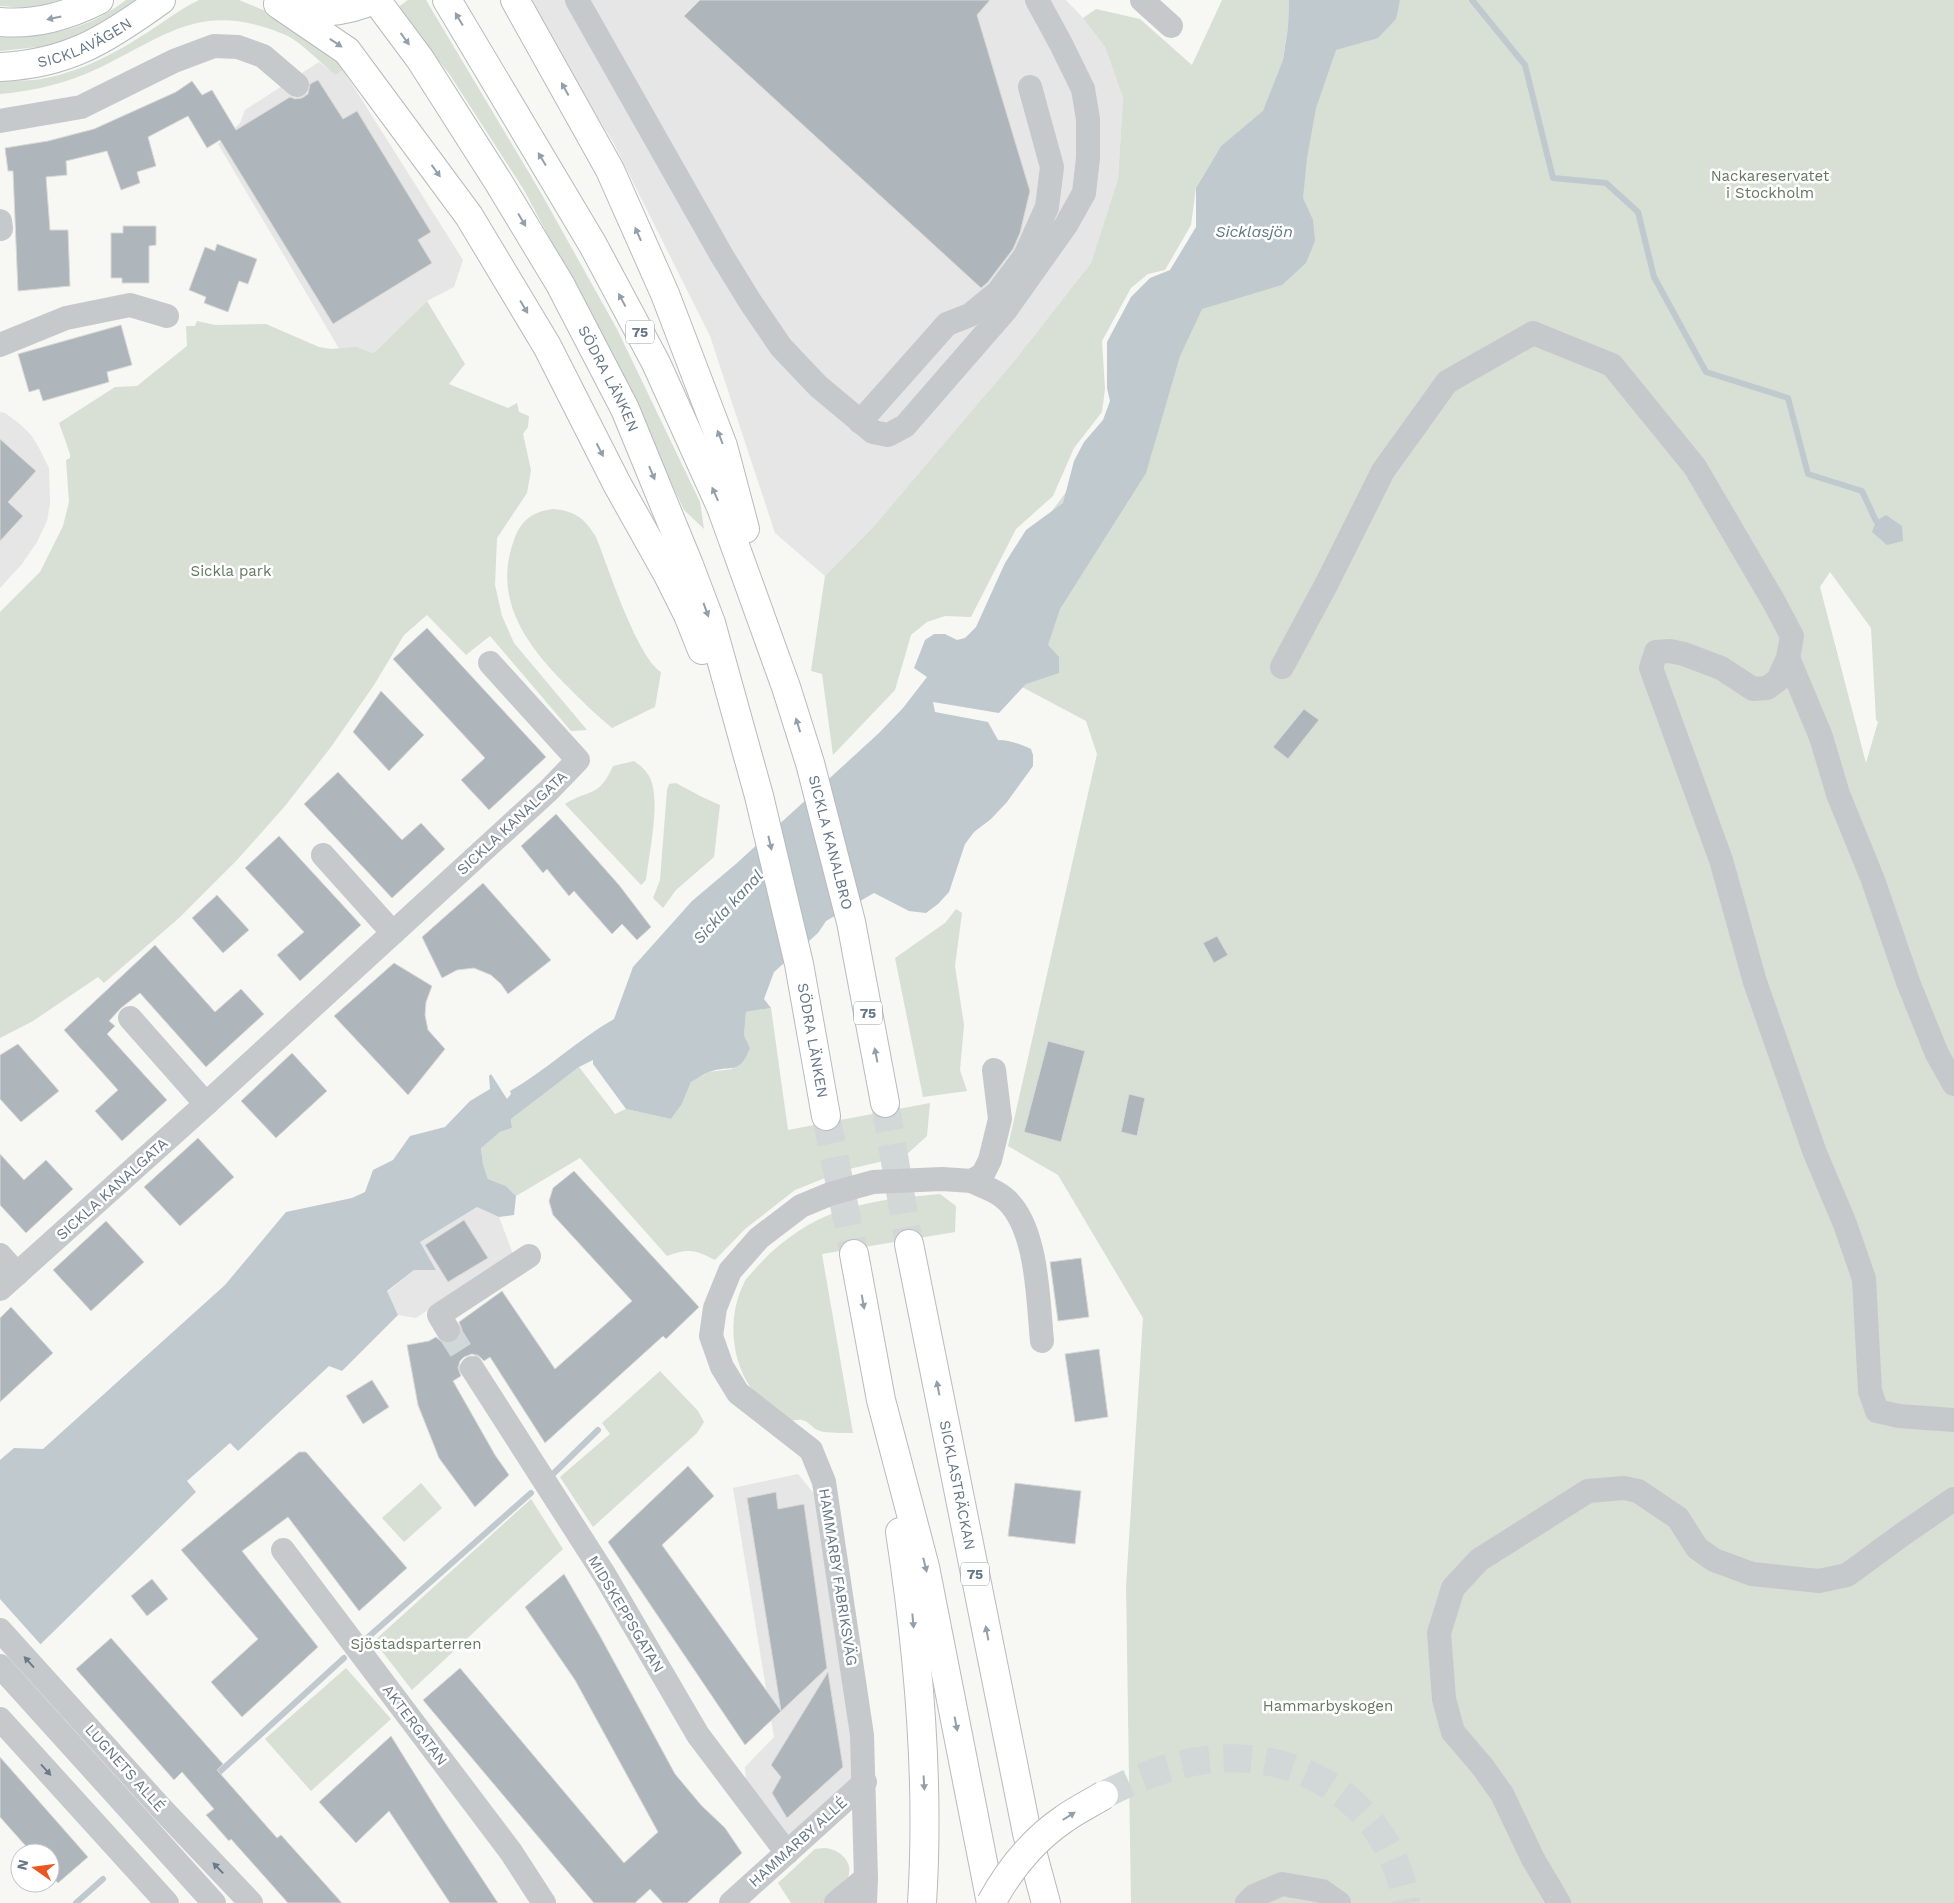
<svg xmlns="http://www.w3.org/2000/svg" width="1954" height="1903" font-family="'Work Sans',sans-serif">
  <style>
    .built { fill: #e5e6e5 }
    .green { fill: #d8dfd5; fill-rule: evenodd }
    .water { fill: #bfc9ce }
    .pier { fill: #f7f7f4 }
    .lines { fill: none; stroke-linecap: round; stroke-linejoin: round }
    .stream { stroke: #bfc9ce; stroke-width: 6 }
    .building { fill: #aeb5bb; stroke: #d9d9d6 }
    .minor-tunnel { stroke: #d2d7d8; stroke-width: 24; stroke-dasharray: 24 12; stroke-linecap: butt }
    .highway-tunnel { stroke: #d2d7d8; stroke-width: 28; stroke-dasharray: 28 14; stroke-linecap: butt }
    .major-casing { stroke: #b8bcc0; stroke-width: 30 }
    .highway-casing { stroke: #b7bbbe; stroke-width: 30 }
    .minor { stroke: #c5c9cc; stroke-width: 24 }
    .major { stroke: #fff; stroke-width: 28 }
    .highway { stroke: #fff; stroke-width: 28 }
    .highway-bridge-casing { stroke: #b7bbbe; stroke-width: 30; stroke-linecap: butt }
    .highway-bridge { stroke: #fff; stroke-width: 28 }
    .oneway { fill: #939faa }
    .oneway2 { fill: #6a7a8a }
    .labels { text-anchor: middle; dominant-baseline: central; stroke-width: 5; stroke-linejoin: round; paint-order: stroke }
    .shield { fill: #fff; stroke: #939faa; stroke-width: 1 }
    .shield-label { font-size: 14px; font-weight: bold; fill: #657686 }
    .street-label { font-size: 15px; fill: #657686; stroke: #fff }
    .park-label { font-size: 15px; fill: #647860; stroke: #fff }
    .water-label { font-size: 16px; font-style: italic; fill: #617883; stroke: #fff }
  </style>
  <rect width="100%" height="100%" fill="#f7f7f4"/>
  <g class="built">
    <path d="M525 0H1066L1083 18 1105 47 1123 98 1118 179 1091 263 1015 360 924 467 876 524 825 576 775 533 710 336 613 142Z"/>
    <path d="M319 62 335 75 343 70 463 260 454 287 427 301 376 351 347 362 218 144 240 123 245 110Z"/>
    <path d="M0 412 5 413 20 424 31 435 39 448 49 468 50 503 47 521 37 542 22 564 0 588Z"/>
    <path d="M477 1207 499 1217 513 1254 416 1318 398 1315 387 1292 414 1270H436L420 1242Z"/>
    <path d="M798 1474 815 1495 856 1776 782 1843 747 1796 745 1767 774 1737 733 1488Z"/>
  </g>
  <g class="green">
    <path d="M0 0H65L29 8 0 6Z"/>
    <path d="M126 0H141L87 32 48 46 0 51V35C50 37 85 31 126 0Z"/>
    <path d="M199 0H239L297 24 331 52 343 70 335 75C321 63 304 45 288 36 204 0 172 32 99 68 68 83 34 91 0 94V81C11 81 23 81 34 80 72 75 109 57 140 37 160 25 178 10 199 0Z"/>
    <path d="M408 0H426L541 193 617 329 700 502 704 529 684 510 601 335 524 190 450 75 397 8Z"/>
    <path d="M1222 0H1289L1288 27 1283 59 1318 0H1954V1903H1131L1126 1586 1143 1318 1058 1175 1008 1146 1097 754 1086 721 1007 679 1009 568 1076 479 1254 119 1221 146 1196 188 1191 225 1165 270 1148 274 1131 288 1102 341 1105 389 1102 412 1074 448 1053 496 1016 529 971 617 945 616 927 622 911 635 895 690 833 755 822 674 811 671 825 576 876 524 924 467 1015 360 1091 263 1118 179 1123 98 1105 47 1083 18 1096 9 1140 19 1192 65ZM1830 572 1871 628 1876 720 1878 722 1866 763 1820 587Z"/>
    <path d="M427 301 465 364 449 384 508 408 517 403 519 412 529 416 528 427 523 434 531 470 527 493 497 538 495 585 502 616 514 643 587 730 571 731 490 636 466 655 427 615 404 635 374 685 331 747 285 806 237 860 179 918 104 983 98 977 33 1021 0 1038V612L40 572 63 526 69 502 66 460 70 458V454L59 423 115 387 137 386 187 346 186 326H195L197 321 215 325 266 324 319 347 331 349 356 347 371 353 376 351Z"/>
    <path d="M553 509C576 511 585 519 596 537 609 569 636 655 661 672L655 707 612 728C596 715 582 701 568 687 528 647 493 601 513 543 520 521 531 512 553 509Z"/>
    <path d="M634 761C641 766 646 770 650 778 661 800 649 854 646 880L641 885 565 804C590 788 598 799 613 766Z"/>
    <path d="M676 783 700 796 720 805 714 857 676 890 663 908 653 898 660 880 667 790 669 784Z"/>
    <path d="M956 909 962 913 955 966 964 1025 960 1070 967 1091 923 1097 895 958 945 923Z"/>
    <path d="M771 1008 788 1130 930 1103 927 1136 905 1156 845 1170 795 1190 745 1229 715 1260C695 1250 689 1248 667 1256L580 1158 516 1196 506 1186 488 1179 483 1164 481 1147 500 1132 512 1128 511 1119 579 1067 615 1114 626 1109 671 1119 682 1104 691 1082 709 1072 732 1069 750 1048 744 1035 746 1012Z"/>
    <path d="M940 1194 956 1206 955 1232 822 1254 853 1433C844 1433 834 1433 824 1432 807 1429 811 1414 787 1422 776 1411 760 1401 751 1388 730 1358 728 1315 744 1283 746 1278 752 1273 756 1268 778 1243 807 1222 839 1211 873 1200 905 1197 940 1194Z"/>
    <path d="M660 1371 698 1411 704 1422 697 1433 593 1527 560 1477 610 1434 602 1423Z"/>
    <path d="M421 1483 442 1508 404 1542 382 1518Z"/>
    <path d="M531 1499 563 1549 412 1690 374 1641Z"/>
    <path d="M346 1668 391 1719 311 1791 265 1739Z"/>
    <path d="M825 1848C843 1850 858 1867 844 1884 838 1891 829 1897 823 1903H791L778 1883 815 1849Z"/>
  </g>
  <g class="water">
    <path d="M1289 0H1400L1396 19 1378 38 1336 50 1316 108 1307 158 1303 198 1313 220 1315 241 1306 263 1282 285 1202 309 1180 356 1146 473 1060 609 1048 645 1059 657V673L1026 684 999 713 933 702 935 712 988 722 998 740C1010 740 1020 744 1031 749L1033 755V766L1007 802 991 819 974 832 965 844 949 892 938 904 926 913 909 911 874 893 826 921 818 933 774 972 764 999 771 1008 746 1012 744 1035 750 1048C739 1076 732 1064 709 1072 703 1074 697 1079 691 1082L682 1104 671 1119 626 1109 593 1064V1060L579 1067 511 1119 512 1128 500 1132 481 1148 483 1164 488 1179 506 1186 516 1196 514 1215 499 1217 477 1207 420 1242 436 1270H414L387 1291 398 1315 342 1371 329 1366 238 1451 230 1443 187 1481 196 1492 0 1684V1460L14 1448 43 1449 225 1285 286 1212 352 1198 365 1192 373 1170 393 1160 410 1136 445 1127 470 1101 490 1089 489 1076 491 1074 507 1099 511 1094 510 1091C547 1070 577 1040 614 1019L633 967 692 901 737 863 879 733 903 708 927 677 914 668 925 640 934 634H945L957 640 965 638 976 627 1005 563 1026 530 1063 503 1074 461 1084 442 1103 420 1110 401 1107 388V342L1131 297 1150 278 1170 270 1196 227V188L1221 146 1263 111 1283 60 1288 27Z"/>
    <path d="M1886 515 1902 526 1903 541 1887 545 1872 532 1876 521Z"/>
  </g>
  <path class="pier" d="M0 1599 42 1646 0 1686Z"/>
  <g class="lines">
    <g class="stream">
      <path d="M1472 0 1525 65 1553 178 1606 183 1638 212 1654 277 1706 372 1788 398 1808 474 1862 491 1876 521"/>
      <path d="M553 1474 598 1430"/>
      <path d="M366 1639 531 1493"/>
      <path d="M214 1777 344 1658"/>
      <path d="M76 1903 103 1879"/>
    </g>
  </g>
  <g class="building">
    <path d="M700 0H990L977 15 1030 191 1020 233 1013 249 988 282 981 288 684 16Z"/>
    <path d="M318 80 343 119 357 111 431 232 418 240 432 263 333 324 220 140 207 148 188 116 148 137 156 166 137 172 140 183 121 190 107 151 66 161 67 175 46 177 50 230H68L70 286 18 291 13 171H8L5 148 48 141 94 129 176 92 192 81 202 95 212 90 236 130 290 97 295 99 302 98 308 94 310 84Z"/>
    <path d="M123 226H156V245L149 246V283H122V278H111V233H123Z"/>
    <path d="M217 244 257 259 248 284 239 281 228 312 204 303 206 297 189 290 205 247 215 251Z"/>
    <path d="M121 325 132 365 107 372 109 382 43 401 39 389 29 392 18 354Z"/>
    <path d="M0 439 36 471 8 502 23 516 0 541Z"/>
    <path d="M427 628 546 757 489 810 461 780 485 758 393 659Z"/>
    <path d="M381 691 424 735 389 771 353 732Z"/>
    <path d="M1304 709 1319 720 1288 759 1273 747Z"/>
    <path d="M338 772 402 840 421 823 445 849 392 898 304 804Z"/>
    <path d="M556 814 619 885 651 927 637 940 622 924 612 934 574 891 569 896 547 869 543 873 521 846Z"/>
    <path d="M279 836 361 925 300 981 277 955 304 932 245 868Z"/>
    <path d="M483 883 551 960 508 994 501 984 491 975 474 968 457 970 442 978 422 937Z"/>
    <path d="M217 895 249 930 223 953 192 918Z"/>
    <path d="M1217 936 1228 955 1214 963 1203 943Z"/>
    <path d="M155 945 215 1012 241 989 264 1014 206 1067 140 993 121 1008 109 1021 115 1026 107 1034 167 1100 122 1141 95 1111 118 1090 64 1030Z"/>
    <path d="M394 963 432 986 426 1002 425 1015 428 1030 445 1049 408 1095 334 1016Z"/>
    <path d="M1048 1041 1085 1051 1061 1142 1024 1132Z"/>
    <path d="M18 1044 59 1091 21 1122 0 1099V1055Z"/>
    <path d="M292 1053 327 1091 276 1138 241 1101Z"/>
    <path d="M1129 1094 1145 1098 1137 1136 1121 1132Z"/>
    <path d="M198 1138 234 1177 180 1226 144 1187Z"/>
    <path d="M0 1154 24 1180 46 1160 73 1189 26 1233 0 1205Z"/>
    <path d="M574 1171 699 1307 666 1339 663 1336 545 1443 490 1357 484 1361 479 1356 472 1354 464 1357 460 1361 458 1368 461 1376 453 1381 495 1455 509 1475 475 1507 439 1458 418 1405 407 1345 429 1341 436 1337 442 1342 449 1344 455 1342 460 1337 462 1330 459 1322 502 1291 555 1369 632 1301 553 1215 549 1201 553 1188Z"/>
    <path d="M464 1220 488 1258 448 1282 425 1245Z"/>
    <path d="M106 1221 144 1262 91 1311 53 1270Z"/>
    <path d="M1081 1258 1089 1317 1058 1321 1050 1262Z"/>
    <path d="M11 1307 53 1353 0 1402V1318Z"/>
    <path d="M1099 1349 1108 1417 1075 1422 1065 1354Z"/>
    <path d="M372 1380 389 1407 363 1424 346 1396Z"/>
    <path d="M299 1452H306L407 1568 359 1611 288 1517 242 1551 318 1647 242 1717 211 1682 258 1639 181 1550Z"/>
    <path d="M688 1466 714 1496 662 1545 781 1711 747 1498 776 1492 778 1509 804 1504 827 1668 745 1745 608 1542Z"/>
    <path d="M1015 1483 1081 1491 1075 1544 1008 1536Z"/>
    <path d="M564 1574 600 1636 675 1774 701 1805 725 1828 742 1853 687 1903H663L650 1889 635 1903H594L423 1700 460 1668 624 1863 658 1832 575 1680 525 1607Z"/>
    <path d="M152 1579 168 1599 147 1616 131 1596Z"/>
    <path d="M111 1638 223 1764 217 1770 277 1838 281 1835 342 1903H288L231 1839 229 1841 206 1815 214 1809 182 1772 174 1780 76 1669Z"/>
    <path d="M828 1672 843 1767 787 1818 772 1793 781 1777 771 1765Z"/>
    <path d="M391 1736 442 1818 498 1903H450L389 1811 356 1843 319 1802Z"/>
    <path d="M0 1757 88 1857 58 1883 50 1874V1853H32L0 1817Z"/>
  </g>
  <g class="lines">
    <path class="minor-tunnel" d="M448 1330 472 1368"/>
    <g class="highway-tunnel">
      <path d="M885 1103 909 1244"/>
      <path d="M826 1116 854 1254"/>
      <path d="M1104 1795C1138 1777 1177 1762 1215 1759 1308 1751 1392 1809 1406 1903"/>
    </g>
    <defs>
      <g id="major">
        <path d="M278 4C304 18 348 12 373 0"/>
        <path d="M0 22C36 25 67 16 99 0"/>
        <path id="s1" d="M0 67C68 64 107 39 161 0"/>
      </g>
      <g id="highway">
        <path id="s2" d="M376 0 420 59 499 183 560 284 625 409 689 565 711 623 759 796 799 964 826 1116"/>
        <path id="s3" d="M447 0 593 245 656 363 721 507 786 687 810 763 851 922 885 1103"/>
        <path d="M515 0 610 170 665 294 723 446 745 529"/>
        <path d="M281 6 347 51 469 216 547 346 617 484 668 575 688 615 702 650"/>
        <path id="s4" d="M909 1244 1027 1833 1046 1903"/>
        <path d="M854 1254 881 1400 925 1567 991 1903"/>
        <path d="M900 1532C919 1655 930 1779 922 1903"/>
      </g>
    </defs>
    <use href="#major" class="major-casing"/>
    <use href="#highway" class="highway-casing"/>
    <g class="minor">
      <path d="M577 0 722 256 751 303 781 347 818 386 873 432 888 435 905 426 1005 311 1066 225 1084 193 1088 158V119L1083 89 1061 44 1037 0"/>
      <path d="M1142 0 1171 26"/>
      <path d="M0 121 81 107 174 61 214 46 238 47 263 56 297 85"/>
      <path d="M0 221 1 229"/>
      <path d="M0 345 66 318 130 305 167 316"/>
      <path d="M860 422 947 324 970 315 998 292 1025 256 1047 207 1052 167 1030 87"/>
      <path d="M1788 658 1821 737 1838 794 1873 880 1908 982 1937 1054 1954 1084"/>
      <path d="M1282 667 1327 583 1383 471 1447 382 1533 333 1612 365 1695 467 1774 602 1792 636 1788 658 1778 680 1767 688 1753 689 1721 668 1684 654 1670 651 1656 652 1651 668 1721 860 1755 982 1815 1153 1845 1224 1864 1279 1870 1391 1877 1411 1899 1416 1954 1420"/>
      <path d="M323 855 393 933"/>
      <path d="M130 1018 206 1104"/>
      <path d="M972 1181C981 1186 995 1190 1003 1197 1038 1224 1038 1301 1042 1341"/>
      <path d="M0 1255 17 1274"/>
      <path d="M0 1289 206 1104 548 791 578 760 490 663"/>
      <path d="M448 1330 439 1315 529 1256"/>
      <path d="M472 1368 604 1574 698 1735 787 1853"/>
      <path d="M283 1550 511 1852 544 1903"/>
      <path d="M0 1630 161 1808 251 1903"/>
      <path d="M0 1666 214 1903"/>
      <path d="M0 1719 167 1903"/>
      <path d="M731 1903 865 1782"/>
      <path d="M836 1903 866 1878"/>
      <path d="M865 1903 866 1878 862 1735 824 1482 811 1450 738 1393 722 1367 711 1336 715 1308 730 1271 759 1238 801 1206 830 1194 873 1182 942 1179 972 1181 983 1174 990 1160 1000 1119 994 1070"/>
      <path d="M1247 1903 1254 1896 1282 1884 1322 1891 1339 1903"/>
      <path d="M1559 1903 1533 1859 1502 1794 1482 1766 1453 1732 1444 1699 1439 1633 1453 1588 1479 1560 1588 1491 1624 1488 1638 1491 1678 1518 1697 1548 1714 1560 1752 1574 1819 1581 1847 1575 1903 1534 1954 1499"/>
    </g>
    <use href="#major" class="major"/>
    <use href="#highway" class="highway"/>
    <defs>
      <path id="highway-bridge" d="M991 1903C1009 1870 1033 1840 1064 1819 1076 1810 1091 1803 1104 1795"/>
    </defs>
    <use href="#highway-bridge" class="highway-bridge-casing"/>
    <use href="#highway-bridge" class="highway-bridge"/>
  </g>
  <defs><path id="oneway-solid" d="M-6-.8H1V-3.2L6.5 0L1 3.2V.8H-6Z" transform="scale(1.25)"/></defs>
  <g class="oneway">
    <use href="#oneway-solid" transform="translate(54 18) rotate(168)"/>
    <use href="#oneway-solid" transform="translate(459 19) rotate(-121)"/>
    <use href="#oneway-solid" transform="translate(405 39) rotate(54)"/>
    <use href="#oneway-solid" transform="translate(336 43) rotate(34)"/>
    <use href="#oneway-solid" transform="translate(565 89) rotate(-119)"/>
    <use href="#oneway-solid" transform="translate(542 159) rotate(-121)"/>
    <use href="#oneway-solid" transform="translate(436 171) rotate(54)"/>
    <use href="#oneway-solid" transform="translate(522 220) rotate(59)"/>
    <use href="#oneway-solid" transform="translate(638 234) rotate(-114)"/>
    <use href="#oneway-solid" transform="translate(622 300) rotate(-118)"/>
    <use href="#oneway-solid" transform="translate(524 307) rotate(59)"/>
    <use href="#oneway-solid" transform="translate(720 437) rotate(-111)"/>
    <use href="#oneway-solid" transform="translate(600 450) rotate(63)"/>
    <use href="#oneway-solid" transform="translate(652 473) rotate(67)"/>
    <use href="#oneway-solid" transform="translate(715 494) rotate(-114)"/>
    <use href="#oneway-solid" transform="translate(706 610) rotate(70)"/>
    <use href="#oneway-solid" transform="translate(798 725) rotate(-107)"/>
    <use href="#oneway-solid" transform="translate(770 843) rotate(77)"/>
    <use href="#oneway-solid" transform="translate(876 1055) rotate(-101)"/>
    <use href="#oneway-solid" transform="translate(863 1302) rotate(80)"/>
    <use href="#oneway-solid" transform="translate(938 1388) rotate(-101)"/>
    <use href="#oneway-solid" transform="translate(925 1565) rotate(76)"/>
    <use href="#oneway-solid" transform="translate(913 1621) rotate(85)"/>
    <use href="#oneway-solid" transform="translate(987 1633) rotate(-101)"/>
    <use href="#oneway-solid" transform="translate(956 1724) rotate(79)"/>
    <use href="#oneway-solid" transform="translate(924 1783) rotate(87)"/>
    <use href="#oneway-solid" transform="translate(1069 1816) rotate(-32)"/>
  </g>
  <g class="oneway2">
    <use href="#oneway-solid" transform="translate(29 1662) rotate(-132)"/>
    <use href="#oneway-solid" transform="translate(46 1770) rotate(48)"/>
    <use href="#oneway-solid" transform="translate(218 1868) rotate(-134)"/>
  </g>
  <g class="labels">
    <g class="shield">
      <rect x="626" y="320.5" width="28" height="23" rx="4"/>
      <rect x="854" y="1001.5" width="28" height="23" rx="4"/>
      <rect x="961" y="1562.5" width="28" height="23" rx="4"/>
    </g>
    <g class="shield-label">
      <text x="640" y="332">75</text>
      <text x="868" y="1013">75</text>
      <text x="975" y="1574">75</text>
    </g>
    <g class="street-label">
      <text stroke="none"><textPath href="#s1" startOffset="89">SICKLAVÄGEN</textPath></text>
      <text stroke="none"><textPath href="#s2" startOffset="445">SÖDRA LÄNKEN</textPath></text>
      <text transform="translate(512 823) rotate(-43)">SICKLA KANALGATA</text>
      <text stroke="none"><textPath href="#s3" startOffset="930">SICKLA KANALBRO</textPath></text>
      <text stroke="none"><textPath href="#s2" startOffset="1140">SÖDRA LÄNKEN</textPath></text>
      <text transform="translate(112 1189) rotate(-42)">SICKLA KANALGATA</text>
      <text stroke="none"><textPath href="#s4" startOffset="246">SICKLASTRÄCKAN</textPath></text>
      <text transform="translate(838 1577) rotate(81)">HAMMARBY FABRIKSVÄG</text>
      <text transform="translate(626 1614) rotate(59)">MIDSKEPPSGATAN</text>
      <text transform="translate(415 1725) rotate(53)">AKTERGATAN</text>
      <text transform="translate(125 1768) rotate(48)">LUGNETS ALLÉ</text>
      <text transform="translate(798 1842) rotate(-42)">HAMMARBY ALLÉ</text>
    </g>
    <g class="park-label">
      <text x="1770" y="176">Nackareservatet<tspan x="1770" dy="17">i Stockholm</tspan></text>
      <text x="231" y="571">Sickla park</text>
      <text x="416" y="1644">Sjöstadsparterren</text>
      <text x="1328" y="1706">Hammarbyskogen</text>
    </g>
    <g class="water-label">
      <text x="1254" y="231">Sicklasjön</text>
      <text transform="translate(728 907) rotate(-47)">Sickla kanal</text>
    </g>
  </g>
  <g transform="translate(35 1868) rotate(284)"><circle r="24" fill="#ffffff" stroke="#c1c8cf"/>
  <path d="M0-4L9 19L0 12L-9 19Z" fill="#ea5721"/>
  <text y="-8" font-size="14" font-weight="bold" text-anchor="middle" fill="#657686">N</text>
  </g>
</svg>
